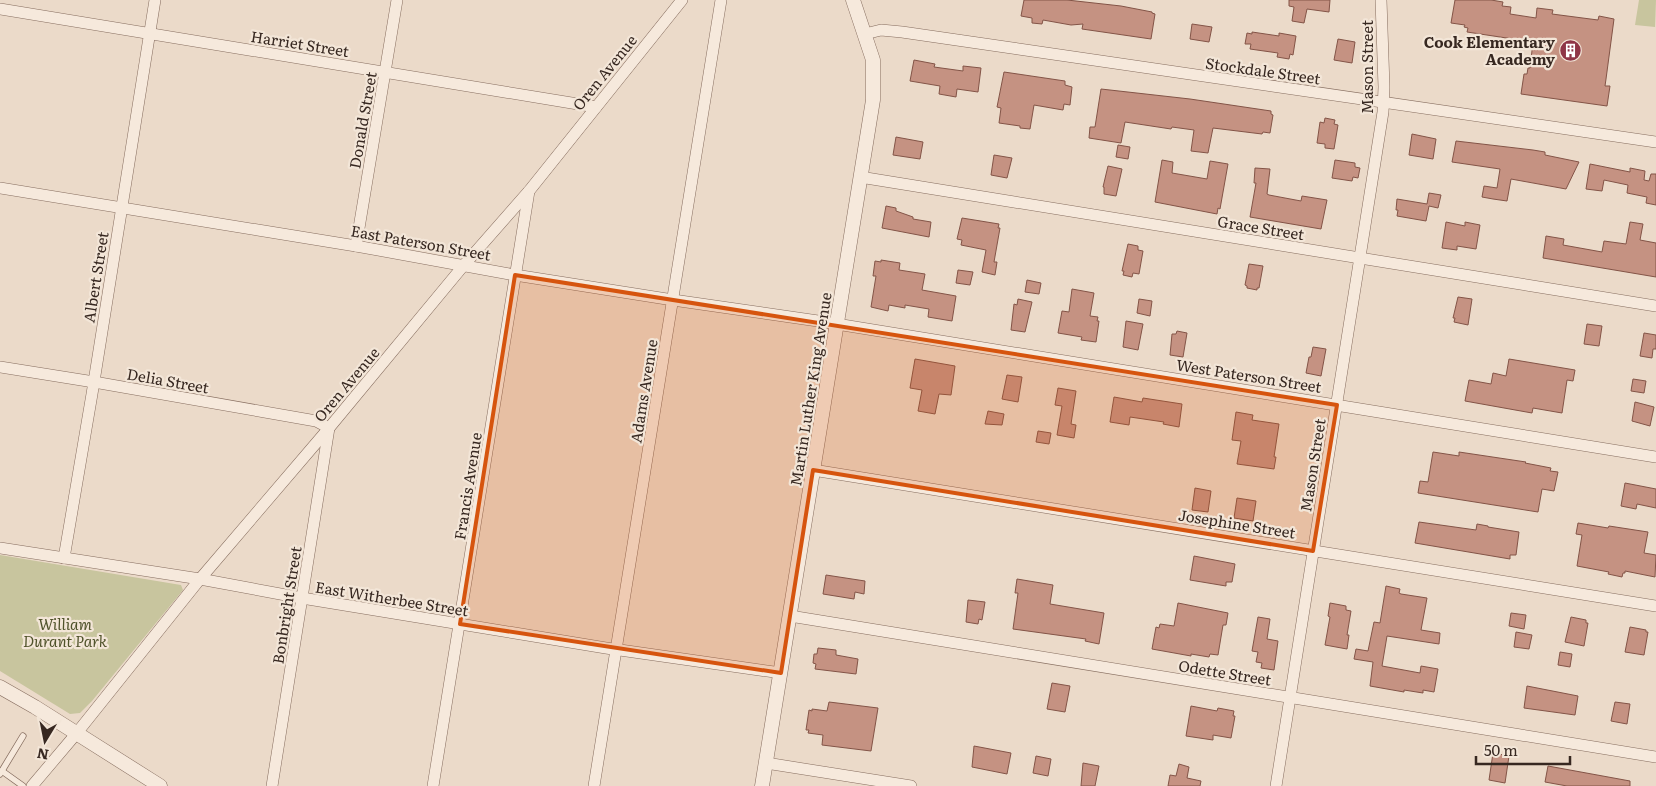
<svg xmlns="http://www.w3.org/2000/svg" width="1656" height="786" font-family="Literata,serif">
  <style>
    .green { fill: #c8c59e }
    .building { fill: #c59282; stroke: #835447 }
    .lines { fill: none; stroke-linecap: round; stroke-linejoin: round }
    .service-casing { stroke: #866d5f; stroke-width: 7 }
    .minor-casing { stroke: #866d5f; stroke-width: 12 }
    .tertiary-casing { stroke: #866d5f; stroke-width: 15 }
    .service { stroke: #f6e9dc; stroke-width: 5.5 }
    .minor { stroke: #f6e9dc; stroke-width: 11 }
    .tertiary { stroke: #f6e9dc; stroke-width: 14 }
    .marked { fill: #d6540e; fill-opacity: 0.2; stroke: #d6540e; stroke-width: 4; stroke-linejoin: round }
    .labels { text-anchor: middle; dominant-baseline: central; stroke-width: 4.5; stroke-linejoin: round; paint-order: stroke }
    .poi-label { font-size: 15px; font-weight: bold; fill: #372821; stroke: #f3e6d8; text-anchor: end }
    .street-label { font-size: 15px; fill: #372821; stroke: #f3e6d8 }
    .park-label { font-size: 15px; font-style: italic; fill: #4f522a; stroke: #f3e6d8 }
  </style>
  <rect width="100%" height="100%" fill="#ebdac9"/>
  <g class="green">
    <path d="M1639 0H1656L1655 27 1635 25Z"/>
    <path d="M0 555 181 585 183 590 92 701 80 713 70 714 0 671Z"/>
  </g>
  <g class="building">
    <path d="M1024 0H1067L1121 6 1152 12V13L1155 14 1151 39 1082 29 1083 24 1071 25 1043 20 1042 24 1032 23V18L1021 16Z"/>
    <path d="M1289 0H1330L1329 12 1307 9 1304 23 1292 21 1294 7 1289 6Z"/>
    <path d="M1455 0H1491L1503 2 1502 6 1511 7 1510 14 1536 18 1537 8 1553 10 1552 14 1598 20 1599 16 1614 19 1606 79 1605 86H1610L1607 106 1521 94 1524 74H1527L1528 68H1530L1533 42 1467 32 1468 28 1464 27 1465 25 1451 23Z"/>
    <path d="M1192 24 1212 27 1209 42 1190 39Z"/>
    <path d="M1252 32 1279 36V33L1296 36 1293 55 1290 54 1289 59 1277 57 1278 53 1250 49 1251 44H1245L1247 33 1252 34Z"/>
    <path d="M1338 39 1355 42 1352 63 1334 60Z"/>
    <path d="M914 60 935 64 934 67 963 71V66L981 68 978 92 957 89 956 97 939 94 940 86 910 81Z"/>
    <path d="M1004 72 1065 81V85L1072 87 1070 105 1064 104 1063 110 1034 105 1030 129 1020 128V126L999 123 1001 108 997 107Z"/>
    <path d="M1101 89 1190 99 1271 111V114L1273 115 1270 133 1263 132 1262 134 1213 128 1208 153 1191 151 1194 130 1172 127 1171 129 1125 122 1121 143 1089 138 1090 127H1095Z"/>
    <path d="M1325 118 1335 120 1334 124 1338 125 1334 149 1325 148V144L1317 143 1320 122 1324 123Z"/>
    <path d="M1412 134 1436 139 1433 159 1409 155Z"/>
    <path d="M896 137 923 142 920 159 893 155Z"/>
    <path d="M1456 141 1533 150 1545 152V155L1579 162 1566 189 1511 179 1507 201 1493 199 1482 197 1484 186 1497 188 1500 169 1452 162Z"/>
    <path d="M1118 145 1130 147 1128 159 1116 157Z"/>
    <path d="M994 155 1012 158 1007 178 991 175Z"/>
    <path d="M1162 160 1173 162 1172 173 1207 179 1210 161 1228 164 1220 209 1218 208 1217 214 1155 202Z"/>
    <path d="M1335 160 1355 163V167L1360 168 1358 178 1353 177 1352 181 1332 178Z"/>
    <path d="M1590 164 1630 172V168L1645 171 1644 180 1649 181 1651 174H1656V205L1646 203 1647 197 1627 193 1628 185 1604 180 1602 191 1586 189Z"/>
    <path d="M1108 166 1122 169 1116 196 1104 194V187H1103Z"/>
    <path d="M1255 168 1270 169 1267 194 1269 195 1301 201 1302 196 1327 200 1321 229 1250 217 1256 183H1254Z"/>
    <path d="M1429 193 1441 195 1438 208 1429 206 1426 221 1397 216 1398 210H1396L1397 199 1427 204Z"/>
    <path d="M886 206 896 208V211L913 217V219L931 222 929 237 882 228Z"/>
    <path d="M962 218 999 224 998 228H1000L994 262H997L995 275 982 272 986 250 961 245 962 240 957 239Z"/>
    <path d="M1446 222 1465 226V222L1480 225 1476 249 1457 246V250L1442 248Z"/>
    <path d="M1630 222 1643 224 1640 240 1656 243V277L1543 258 1546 236 1564 239 1563 245 1602 252 1604 241 1626 244Z"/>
    <path d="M1128 244 1138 246V250L1143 251 1139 274 1133 273 1132 277 1123 275 1124 271H1122Z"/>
    <path d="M881 260 900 263 899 270 925 274 922 290 956 296 952 321 928 317 929 309 905 305V308L889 305 888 311 871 307 876 276H873L875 261 881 262Z"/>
    <path d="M1249 264 1263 266 1259 288H1257V290L1247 288V286L1245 285Z"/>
    <path d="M958 270 973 272 970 285 956 283Z"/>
    <path d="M1027 280 1041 283 1039 294 1025 292Z"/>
    <path d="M1072 289 1094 293 1090 316 1098 317 1097 321H1099L1096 342 1081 340 1082 337 1058 333 1062 311 1069 312Z"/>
    <path d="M1458 297 1472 299 1468 325 1454 322 1455 318H1453Z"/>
    <path d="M1018 299 1032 302 1025 332 1011 330 1014 304 1017 305Z"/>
    <path d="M1139 299 1152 301 1150 316 1137 313Z"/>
    <path d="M1126 321 1143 324 1138 350 1123 347Z"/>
    <path d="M1587 324 1602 326 1599 346 1584 344Z"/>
    <path d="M1177 331 1187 333 1183 357 1170 355 1172 334H1176Z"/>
    <path d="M1644 333 1656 335V349H1653L1652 358 1640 356Z"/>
    <path d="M1313 347 1326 349 1321 376 1306 373 1309 357H1311Z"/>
    <path d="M915 359 955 366 951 395 939 394 935 414 918 411 922 390 910 388Z"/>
    <path d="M1509 359 1575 370 1573 381 1567 380 1562 413 1533 408 1532 413 1465 401 1469 380 1491 384 1493 373 1506 376Z"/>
    <path d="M1007 375 1022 377 1018 402 1002 399Z"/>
    <path d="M1633 379 1646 381 1644 393 1631 391Z"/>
    <path d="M1058 388 1076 391 1071 424 1076 425 1074 438 1057 435 1062 406 1055 405Z"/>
    <path d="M1114 397 1142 402 1143 398 1182 404 1179 427 1163 424 1164 422 1130 417 1129 425 1110 422Z"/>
    <path d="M1635 402 1654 407 1650 426 1632 421Z"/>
    <path d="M988 411 1004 414 1002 425 985 424Z"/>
    <path d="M1236 412 1253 415 1252 420 1279 424 1274 457H1276L1274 469 1237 464 1241 441 1232 440Z"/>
    <path d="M1038 431 1051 433 1049 444 1036 442Z"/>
    <path d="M1433 452 1459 456V452L1526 462 1525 463 1551 468 1550 471 1558 472 1554 491 1542 489 1538 512 1418 493 1420 481 1428 482Z"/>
    <path d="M1625 483 1656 489V508L1637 504 1636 509 1621 506Z"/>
    <path d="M1195 488 1211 491 1208 512 1192 510Z"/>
    <path d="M1237 498 1256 501 1253 521 1234 518Z"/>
    <path d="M1419 522 1476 530 1477 524 1488 526V527L1519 532 1516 555H1510V559L1415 543Z"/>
    <path d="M1578 523 1608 528 1609 526 1648 532 1644 553 1656 555 1655 577 1625 571V573H1623L1622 577 1608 574 1609 572 1577 566 1582 535 1576 534Z"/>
    <path d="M1194 556 1235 564 1232 582H1226V586L1190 580Z"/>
    <path d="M826 575 865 581 864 594 855 592 854 599 823 594Z"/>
    <path d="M1017 579 1053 585 1050 604 1104 613 1099 644 1085 641 1086 639 1013 629 1018 593H1015Z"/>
    <path d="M1386 586 1400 589 1399 593 1401 594 1427 598 1421 630 1440 633 1439 644 1387 636 1382 666 1420 673 1421 666 1438 669 1434 692 1423 690V693L1404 690V692L1370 686 1373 662 1354 659 1356 649 1368 651 1374 622 1380 623Z"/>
    <path d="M968 600 985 602 982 620 979 619 978 624 966 622Z"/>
    <path d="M1178 603 1228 613 1226 625H1223L1218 655 1210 654 1209 657 1191 654V656L1152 649 1156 627 1159 628 1160 624 1174 626Z"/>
    <path d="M1330 603 1346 606V610L1351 611 1347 635H1349L1347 649 1325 645 1330 617 1328 616Z"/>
    <path d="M1511 613 1526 615 1524 629 1509 626Z"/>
    <path d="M1258 617 1270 619 1267 639 1278 641 1274 670 1261 668 1262 663 1256 662 1258 652 1252 651Z"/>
    <path d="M1571 617 1586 620V623H1588L1584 646 1565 642Z"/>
    <path d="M1630 627 1646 630V632H1648L1644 655 1625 652Z"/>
    <path d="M1516 632 1532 635 1529 649 1514 647Z"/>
    <path d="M818 648 836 650V655L858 659 856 674 815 669 816 664 813 663 814 654H817Z"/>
    <path d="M1560 652 1572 654 1570 667 1558 665Z"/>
    <path d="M1052 683 1070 686 1065 712 1047 709Z"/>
    <path d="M1527 686 1578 696 1575 715 1524 708Z"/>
    <path d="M829 702 878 708 871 751 822 745 823 735 808 733 809 730H806L809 710 812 711V709L827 711Z"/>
    <path d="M1615 702 1630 704 1627 724 1611 721Z"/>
    <path d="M1191 706 1217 711 1218 708 1234 711 1233 716H1235L1231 738 1213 735V740L1186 736Z"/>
    <path d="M974 746 1011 753 1007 774 972 767Z"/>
    <path d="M1493 753 1509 756 1505 783 1489 780Z"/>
    <path d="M1036 756 1051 759 1048 776 1033 773Z"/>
    <path d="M1083 763 1099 766 1095 786H1081Z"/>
    <path d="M1179 764 1189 767 1187 778 1201 781 1200 786H1168L1170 775 1176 776Z"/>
    <path d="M1548 766 1630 781V786H1567L1545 782Z"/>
  </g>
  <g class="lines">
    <defs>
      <g id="service">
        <path d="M2 771 23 786"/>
        <path d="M0 774 23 736"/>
      </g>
      <g id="minor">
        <path d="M0 9 596 107"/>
        <path d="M865 34 881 30 902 32 1656 142"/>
        <path d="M860 177 1656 306"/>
        <path d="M0 188 356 246 515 275 673 300 818 321 1656 457"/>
        <path d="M356 246 397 0"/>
        <path d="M0 367 94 382 316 421 329 428 272 786"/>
        <path d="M813 470 1656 606"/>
        <path d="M0 548 200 579 302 598 606 648 781 673"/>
        <path d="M64 558 92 394 155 0"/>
        <path d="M790 616 1656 757"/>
        <path d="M766 763 911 786"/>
        <path d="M32 786 76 734 200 579 329 428 464 265 529 191 682 0"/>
        <path d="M433 786 529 191"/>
        <path d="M594 786 721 0"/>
        <path d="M1276 786 1383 112 1384 87 1381 0"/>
      </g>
      <g id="tertiary">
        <path d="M0 687 35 707 160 786"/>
        <path d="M762 786 873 100V60L853 0"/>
      </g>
    </defs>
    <use href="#service" class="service-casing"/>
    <use href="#minor" class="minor-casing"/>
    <use href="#tertiary" class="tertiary-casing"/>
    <use href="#service" class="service"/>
    <use href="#minor" class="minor"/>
    <use href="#tertiary" class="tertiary"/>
  </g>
  <path class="marked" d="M515 275 1337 405 1313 551 813 470 781 673 460 624Z"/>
  <defs>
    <symbol id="building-disc" viewBox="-11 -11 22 22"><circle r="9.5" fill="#8f3546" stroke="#f3e6d8"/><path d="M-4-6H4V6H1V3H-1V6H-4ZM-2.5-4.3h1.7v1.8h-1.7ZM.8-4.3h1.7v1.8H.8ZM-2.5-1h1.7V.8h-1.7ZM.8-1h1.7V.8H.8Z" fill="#fff"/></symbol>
  </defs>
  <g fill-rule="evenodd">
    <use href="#building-disc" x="1558" y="38" width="25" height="25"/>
  </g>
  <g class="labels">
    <g class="poi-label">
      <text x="1555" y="41">Cook Elementary<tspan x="1555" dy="17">Academy</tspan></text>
    </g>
    <g class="street-label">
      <text transform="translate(300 43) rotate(9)">Harriet Street</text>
      <text transform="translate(1366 67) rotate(-90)">Mason Street</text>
      <text transform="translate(1263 70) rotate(8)">Stockdale Street</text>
      <text transform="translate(604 72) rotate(-51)">Oren Avenue</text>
      <text transform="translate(362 120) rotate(-80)">Donald Street</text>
      <text transform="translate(1261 227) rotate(9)">Grace Street</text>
      <text transform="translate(421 242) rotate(10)">East Paterson Street</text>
      <text transform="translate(95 277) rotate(-81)">Albert Street</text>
      <text transform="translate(1249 375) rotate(9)">West Paterson Street</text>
      <text transform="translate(168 380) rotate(10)">Delia Street</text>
      <text transform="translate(346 384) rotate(-50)">Oren Avenue</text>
      <text transform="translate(810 389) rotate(-81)">Martin Luther King Avenue</text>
      <text transform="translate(643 391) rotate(-81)">Adams Avenue</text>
      <text transform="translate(1312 465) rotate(-81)">Mason Street</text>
      <text transform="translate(467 486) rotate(-81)">Francis Avenue</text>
      <text transform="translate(1237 523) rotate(9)">Josephine Street</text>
      <text transform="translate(392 598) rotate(9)">East Witherbee Street</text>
      <text transform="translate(286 605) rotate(-81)">Bonbright Street</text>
      <text transform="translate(1225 672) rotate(9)">Odette Street</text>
    </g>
    <g class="park-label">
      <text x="65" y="623">William<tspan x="65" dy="17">Durant Park</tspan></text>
    </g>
  </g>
  <g transform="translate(45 741) rotate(190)" stroke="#f3e6d8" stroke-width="4" paint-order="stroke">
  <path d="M0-4L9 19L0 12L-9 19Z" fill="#372821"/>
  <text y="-8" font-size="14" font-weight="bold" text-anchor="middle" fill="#372821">N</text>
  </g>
  <path d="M1476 756v8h94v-8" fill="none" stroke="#372821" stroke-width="2.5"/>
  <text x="1484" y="756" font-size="15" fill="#372821" stroke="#f3e6d8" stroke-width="4" paint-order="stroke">50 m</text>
</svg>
